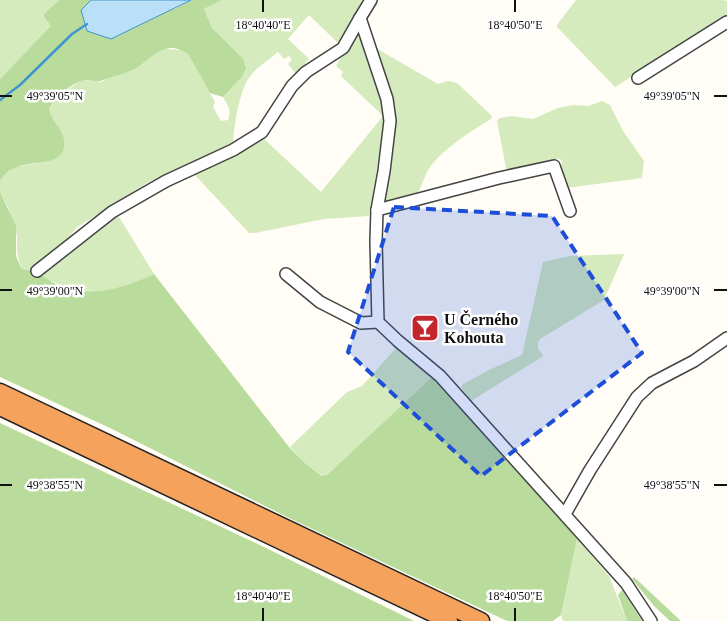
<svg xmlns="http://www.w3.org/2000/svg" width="727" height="621" font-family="'Times New Roman',serif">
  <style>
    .green { fill: #d5ebbd }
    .forest { fill: #b9dc9c }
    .water { fill: #b9e0f7; stroke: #3f96cf }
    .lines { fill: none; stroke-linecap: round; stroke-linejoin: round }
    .stream { stroke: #3f96cf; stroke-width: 2.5 }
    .minor-casing { stroke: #444; stroke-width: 14 }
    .highway-casing { stroke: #222; stroke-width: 19 }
    .minor { stroke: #fff; stroke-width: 11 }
    .highway { stroke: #f5a25d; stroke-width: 16 }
    .marked { fill: #1d4ed8; fill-opacity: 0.2; stroke: #1d4ed8; stroke-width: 4; stroke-dasharray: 10 6; stroke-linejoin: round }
    .ticks { fill: none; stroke: #111; stroke-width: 2 }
    .labels { text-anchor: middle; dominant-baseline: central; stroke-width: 5; stroke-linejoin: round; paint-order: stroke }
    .poi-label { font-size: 16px; font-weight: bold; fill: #111; stroke: #fff; text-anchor: start }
    .ticks-label { font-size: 12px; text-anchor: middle; fill: #111; stroke: #fff; stroke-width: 5; stroke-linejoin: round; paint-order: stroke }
  </style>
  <rect width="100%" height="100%" fill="#fffdf5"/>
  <g class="green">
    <path d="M0 0H59L43 15 52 26 0 79Z"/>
    <path d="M222 0H365L341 43 337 42 310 16H308L288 39 309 59 305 63 307 65 296 74 288 64 292 60 289 56 284 59 278 52C270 59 257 67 251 75 239 90 235 122 233 141L228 145 147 183 84 223 76 228 67 240 32 270 21 268 17 253V236L8 207 0 193V182L3 176 14 167 37 163 63 134 51 119 49 109 61 93 81 81 90 80 101 82 120 73 132 71 150 55 164 49 182 50 188 54 215 102 213 107 221 121 228 120C232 111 228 106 223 97L241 78 223 41 212 28 204 9Z"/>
    <path d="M576 0H722L727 1V16L615 87 557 27V25Z"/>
    <path d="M357 31 359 33 383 105 385 118 369 216 324 219 255 233H249L193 173 263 138 321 192 383 116 341 76 343 72 336 66Z"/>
    <path d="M374 47 438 84 448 81 457 83 492 116 491 119C472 130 440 151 428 170 424 178 421 187 417 195L388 202 384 200C388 171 397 136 394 107 392 86 382 67 374 47Z"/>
    <path d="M602 101 610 105 623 131 644 161 642 178 566 188 561 171 562 161 560 159H553L548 163 507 173 497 121 500 118 511 116 533 119 558 108 573 105 588 106Z"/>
    <path d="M116 212 154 274C113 294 84 298 42 277L43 271Z"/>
    <path d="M624 254 604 300 540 339 538 342V349L543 355 542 357 471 401 461 387 463 384 489 370 522 355 543 262 570 256Z"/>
    <path d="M397 347 434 375 327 475 323 476 306 464 290 447 347 392 362 386Z"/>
    <path d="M577 539 609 576 627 621H563L561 615Z"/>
  </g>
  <g class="forest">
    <path d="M59 0H91L81 10 174 9 191 0H222L204 9 212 28 243 59 246 68 241 78 223 97 210 93 188 54C164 37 151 60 133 70 125 74 115 75 107 79 106 79 101 81 100 81 96 82 92 80 88 80 72 81 57 96 49 109 52 123 63 129 64 140 68 176 15 150 0 182V79L51 26 43 15Z"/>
    <path d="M0 192 16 226V256L21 268C25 270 28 269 32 271 42 274 50 282 60 286 91 298 125 288 154 274L289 447 306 464 322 476 327 475 434 375 503 452 577 539 561 615 553 621H507L287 517 112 429 0 377Z"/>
    <path d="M0 423 264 547 414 621H0Z"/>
    <path d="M634 577 681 621H670L654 606 632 579Z"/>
    <path d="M622 590 642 621H627L618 595Z"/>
  </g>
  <path class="water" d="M91 0H191L111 39 87 31 81 10Z"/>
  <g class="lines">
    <path class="stream" d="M0 100 20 85 72 34 87 24"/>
    <defs>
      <g id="minor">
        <path d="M371 0 360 18 387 99 390 121 384 171 377 210 376 241 378 322 398 341 440 376 626 583 651 621"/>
        <path d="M638 78 727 22"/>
        <path d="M377 210 499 178 554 166 570 211"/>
        <path d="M37 271 112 212 166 181 233 150 262 132 292 86 306 72 343 48 360 18"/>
        <path d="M286 274 320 302 361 323 378 322"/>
        <path d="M565 514 590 470 637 397 652 383 694 361 727 338"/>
      </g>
      <g id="highway">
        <path d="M0 392 481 621"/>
        <path d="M0 407 449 621"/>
      </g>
    </defs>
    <use href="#minor" class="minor-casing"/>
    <use href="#highway" class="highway-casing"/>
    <use href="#minor" class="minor"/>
    <use href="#highway" class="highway"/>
  </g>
  <path class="marked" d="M394 207 552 216 642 353 481 476 348 352Z"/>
  <path class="ticks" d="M263 0V12M515 0V12M0 96H12M714 96H727M0 290H12M714 290H727M0 485H12M714 485H727M263 608V621M515 608V621"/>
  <defs>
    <symbol id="bar-square" viewBox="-11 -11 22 22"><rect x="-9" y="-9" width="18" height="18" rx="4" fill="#c4262e" stroke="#fff"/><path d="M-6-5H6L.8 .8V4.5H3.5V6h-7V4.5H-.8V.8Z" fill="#fff"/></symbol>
  </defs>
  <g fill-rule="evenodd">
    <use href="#bar-square" x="409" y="312" width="32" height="32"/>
  </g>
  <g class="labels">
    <g class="poi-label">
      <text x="444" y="319">U Černého<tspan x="444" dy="18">Kohouta</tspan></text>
    </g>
  </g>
  <g class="ticks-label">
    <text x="263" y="29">18°40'40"E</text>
    <text x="515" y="29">18°40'50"E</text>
    <text x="55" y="100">49°39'05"N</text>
    <text x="672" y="100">49°39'05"N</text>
    <text x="55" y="295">49°39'00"N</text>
    <text x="672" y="295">49°39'00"N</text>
    <text x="55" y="489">49°38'55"N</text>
    <text x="672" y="489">49°38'55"N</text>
    <text x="263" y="600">18°40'40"E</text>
    <text x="515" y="600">18°40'50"E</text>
  </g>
</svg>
